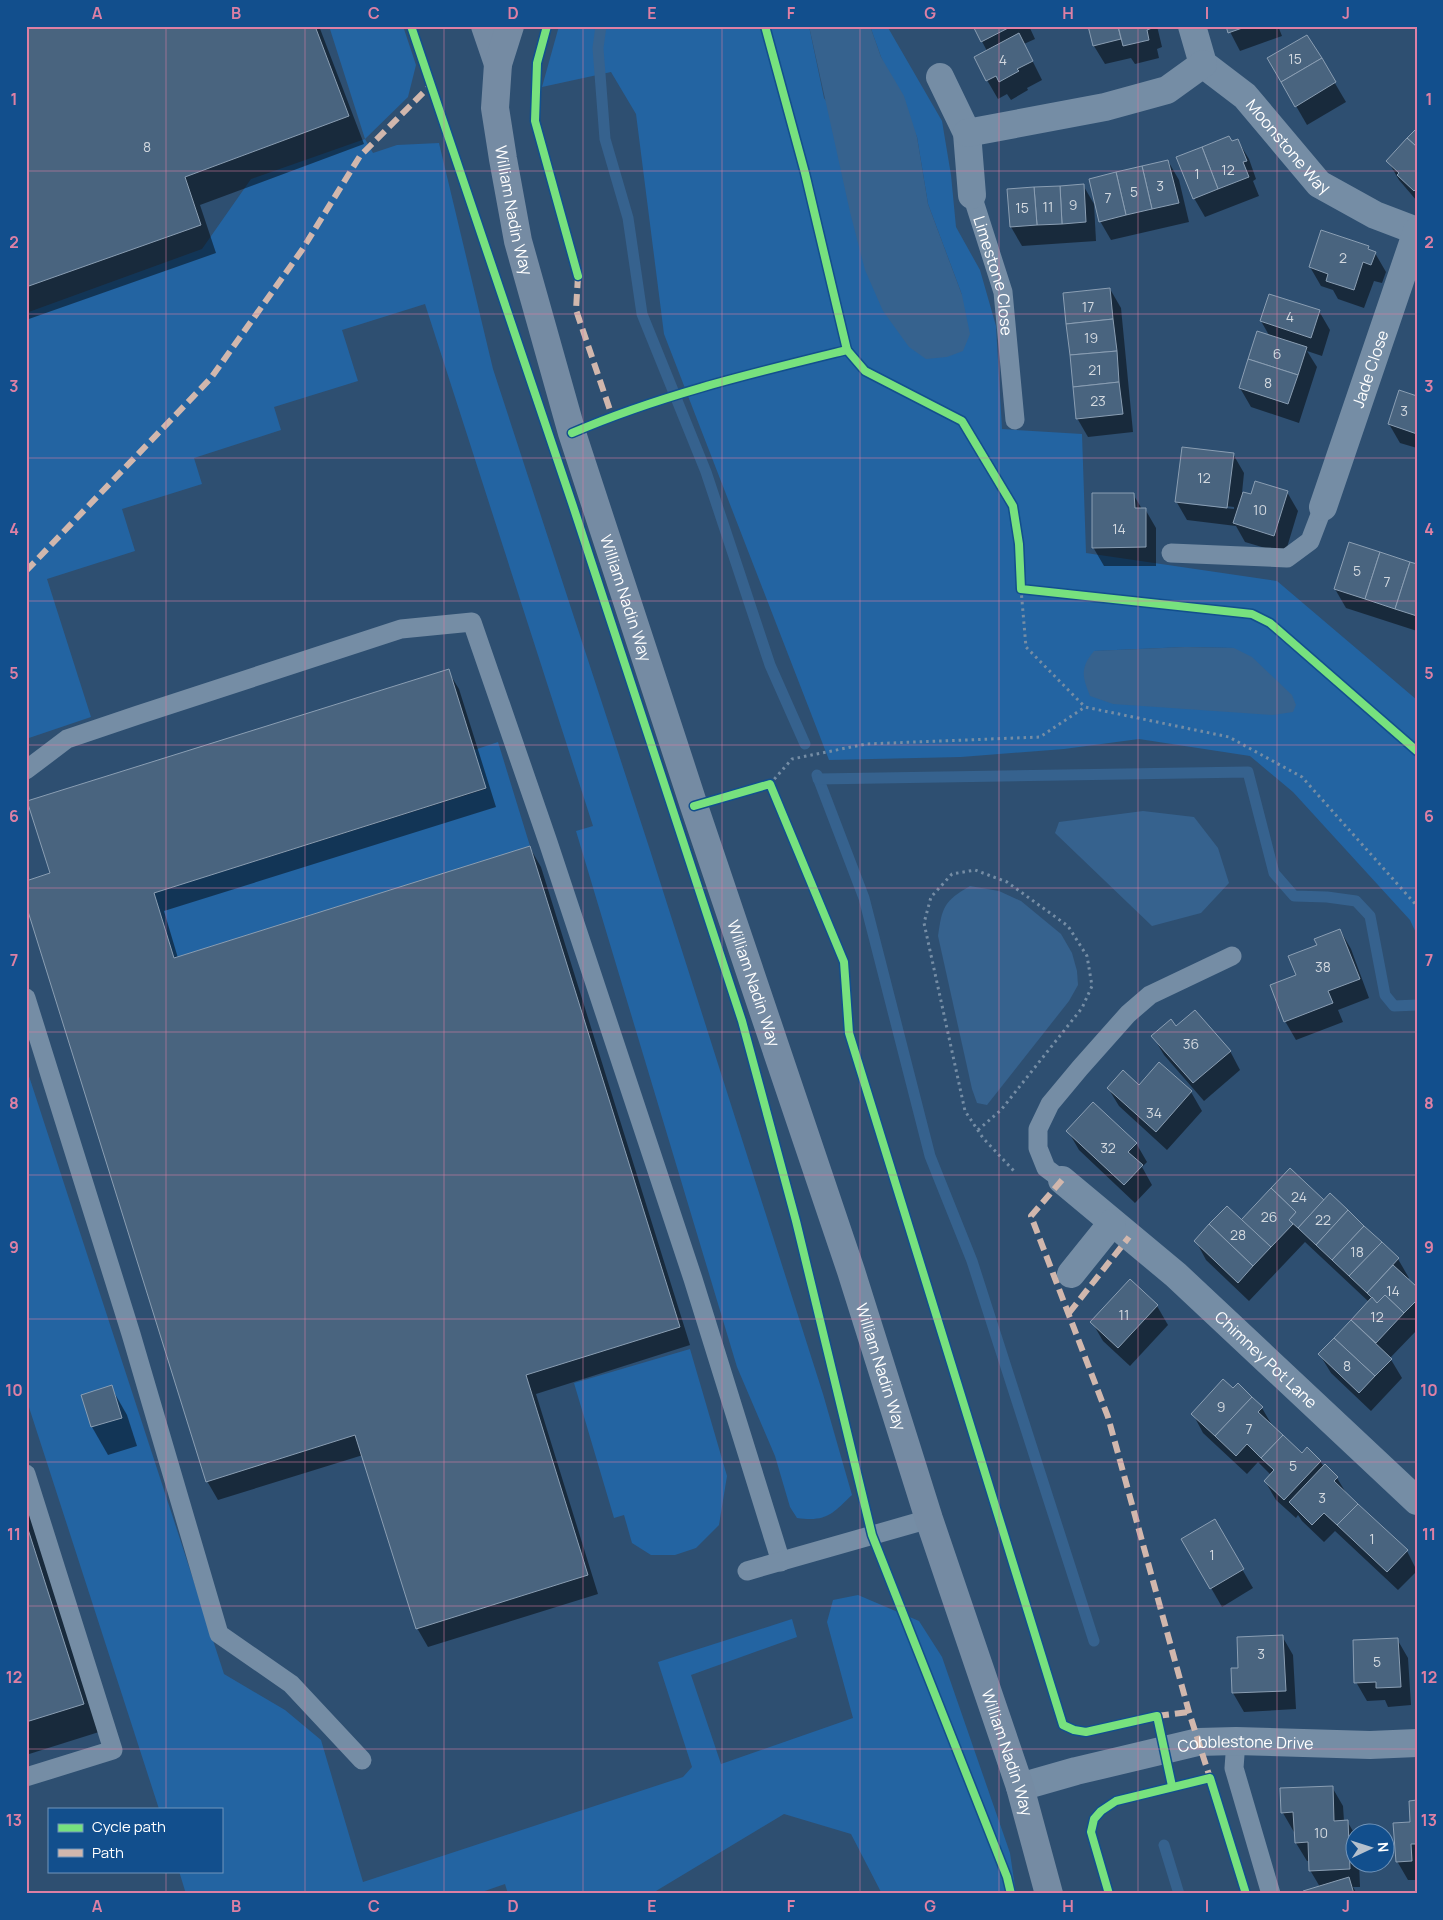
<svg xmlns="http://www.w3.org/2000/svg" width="1443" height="1920" font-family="Manrope,sans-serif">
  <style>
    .green { fill: #2364a2; fill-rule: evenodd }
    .water { fill: #36628e }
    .shadow { fill: #0007; fill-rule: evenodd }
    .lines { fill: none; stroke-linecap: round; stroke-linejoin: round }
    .stream { stroke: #36628e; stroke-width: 11 }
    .building { fill: #49647f; stroke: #8a9eb3 }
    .path { stroke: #758da5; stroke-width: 3; stroke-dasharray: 2.5 4; stroke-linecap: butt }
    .service { stroke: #758da5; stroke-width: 19 }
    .minor { stroke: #758da5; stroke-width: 28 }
    .primary { stroke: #758ba3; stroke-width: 28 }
    .quiet { stroke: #d1b7ad; stroke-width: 6; stroke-dasharray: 12 6; stroke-linecap: butt }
    .cycleway-casing { stroke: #124f8d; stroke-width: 11 }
    .cycleway { stroke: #77e17e; stroke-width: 8 }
    .grid { fill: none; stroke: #dd80a5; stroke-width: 1; stroke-opacity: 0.55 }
    .labels { text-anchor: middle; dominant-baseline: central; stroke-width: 4; stroke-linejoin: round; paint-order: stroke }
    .number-label { font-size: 14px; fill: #d2d8df }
    .street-label { font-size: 16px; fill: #fff; stroke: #124f8d }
    .neatline { fill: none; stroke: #dd80a5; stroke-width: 2 }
    .grid-label { font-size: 16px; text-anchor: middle; font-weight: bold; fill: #dd80a5 }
  </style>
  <rect width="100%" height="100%" fill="#2e4f71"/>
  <g class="green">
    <path d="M329 26H403L416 65 408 97 365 139 373 153 397 145 439 143 493 369 649 847 823 1394 852 1495C832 1514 827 1522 797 1518L790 1507 775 1456 737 1367 576 831 593 826 425 304 342 330 358 381 274 407 281 430 194 458 202 484 122 509 135 551 47 579 91 717 26 739V313L202 249 251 179 365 139Z"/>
    <path d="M559 26H809L824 98 962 295 928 204 917 137 881 57 870 26H887L942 121 951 175 956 227 980 270 996 326 1002 429 1082 434 1086 553 1277 581 1417 700V935L1410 920 1293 792 1250 756 1139 739 1064 749 961 757 829 760 664 334 636 114 611 72 542 87ZM1185 647 1234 648 1094 651Z"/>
    <path d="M498 742 530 846 174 958 154 893 486 789 474 750Z"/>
    <path d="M26 1067 224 1674 285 1710 321 1740 363 1882 683 1777 692 1767 658 1662 792 1619 797 1637 691 1675 721 1764 853 1718 827 1622 833 1600 858 1595 919 1621 942 1657 1010 1853 1016 1894H882L851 1834 784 1814 651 1894H508L505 1884 476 1894H186L179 1871H221V1809H159L26 1398Z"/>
    <path d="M690 1349 727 1476 719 1525 696 1548 675 1555H651L632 1543 624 1515 614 1518 574 1383Z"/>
  </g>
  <g class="water">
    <path d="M809 26H870L881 57 904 96 917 137 928 204 962 295 970 334 963 351 947 357 926 359 909 347 883 311 865 270 850 212Z"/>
    <path d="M1185 647 1234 648 1252 657 1292 695 1296 705 1293 712 1273 715 1113 704 1090 696C1082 676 1080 668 1094 651Z"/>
    <path d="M1143 811 1194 817 1218 848 1229 883 1201 913 1152 926 1055 833 1059 822Z"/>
    <path d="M970 886 999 891 1021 901 1061 934 1072 953 1077 971 1078 985 1069 1001 987 1105 977 1103 972 1089 938 936C942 907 944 901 970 886Z"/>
  </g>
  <g class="shadow">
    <path d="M26 26H319L364 144 200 205 216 253 26 320Z"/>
    <path d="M974 26H1029L1035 39 1024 44 1042 80 1027 88 1028 90 1011 100 1007 94 998 99 987 80V51Z"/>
    <path d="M1089 26H1157L1162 47 1157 49 1159 58 1135 64 1131 58 1105 64 1094 46Z"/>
    <path d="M1227 26H1278L1282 36 1240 51Z"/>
    <path d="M1307 36 1346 102 1307 125 1269 59Z"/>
    <path d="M1417 130V201L1399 180 1388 161Z"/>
    <path d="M1238 141 1249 159 1256 179 1253 181 1259 196 1205 217 1194 198 1232 143Z"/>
    <path d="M1168 161 1179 180 1189 222 1111 240 1100 221Z"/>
    <path d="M1083 185 1094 204 1096 241 1022 246 1011 227 1009 190Z"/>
    <path d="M1368 247 1371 252 1375 253 1386 272 1382 283 1374 281 1364 308 1338 299 1333 290 1321 286 1310 267Z"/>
    <path d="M1110 289 1121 308 1133 432 1088 437 1077 418Z"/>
    <path d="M1319 311 1330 330 1322 356 1307 351 1317 367 1299 423 1251 407 1240 388 1270 337 1261 321Z"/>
    <path d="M1417 397V448L1400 443 1389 424Z"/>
    <path d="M1233 454 1244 473 1242 493 1251 496 1287 492 1298 511 1285 554 1245 542 1236 526 1187 520 1176 501ZM1187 502 1234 507V509L1187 504Z"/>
    <path d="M1133 494 1142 509H1145L1156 528V566H1104L1093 547Z"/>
    <path d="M1417 566V631L1346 608 1335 589Z"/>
    <path d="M448 671 459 689 496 807 164 911 178 958 530 848 541 867 690 1345 536 1394 598 1594 428 1647 417 1628 363 1455 218 1500 207 1481 51 874Z"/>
    <path d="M1340 930 1351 949 1369 998 1338 1010 1343 1022 1296 1040 1285 1021 1297 976 1318 946Z"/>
    <path d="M1176 1027 1230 1051 1240 1070 1204 1101 1164 1055 1153 1036Z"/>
    <path d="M1160 1063 1191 1092 1202 1111 1167 1150 1119 1106 1108 1088 1139 1086Z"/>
    <path d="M1068 1131 1136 1143 1147 1162 1142 1167 1152 1185 1135 1203 1079 1150Z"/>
    <path d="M1330 1195 1398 1259 1409 1278 1407 1280 1417 1289V1330L1390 1358 1402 1378 1371 1411 1331 1373 1320 1355 1369 1302 1305 1242 1249 1301 1206 1260 1196 1241 1241 1222 1324 1202Z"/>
    <path d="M1130 1281 1157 1306 1168 1325 1130 1366 1103 1341 1092 1322Z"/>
    <path d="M1238 1385 1262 1408 1273 1427 1302 1455 1320 1461 1324 1467 1337 1478 1348 1496 1407 1551 1417 1571 1398 1590 1335 1531 1324 1542 1302 1521 1298 1515 1296 1518 1276 1500 1265 1481 1271 1475 1258 1462 1247 1474 1203 1433 1193 1414 1233 1390Z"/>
    <path d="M111 1387 127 1415 137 1446 108 1455 92 1427Z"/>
    <path d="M26 1504 99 1732 26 1755Z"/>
    <path d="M1214 1521 1253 1588 1222 1607 1183 1539Z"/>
    <path d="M1282 1636 1293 1655 1296 1709 1244 1712 1233 1693 1232 1669H1240Z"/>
    <path d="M1397 1639 1408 1658 1411 1705 1388 1707 1385 1700 1367 1701 1356 1682Z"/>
    <path d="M1332 1787 1343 1806 1344 1821H1347L1356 1836V1862H1359L1360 1887H1353L1357 1894H1305L1320 1887 1310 1870V1861H1307L1296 1843 1295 1832H1294L1283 1813 1281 1790Z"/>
    <path d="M1417 1801V1880H1408L1397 1861 1412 1823Z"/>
  </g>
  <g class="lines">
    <g class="stream">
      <path d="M601 26 598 48 605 139 628 218 642 314 706 472 770 665 805 744"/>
      <path d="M817 775 864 898 930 1156 972 1261 1094 1641"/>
      <path d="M818 779 1248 772 1274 873 1294 896 1327 897 1356 901 1370 916 1385 995 1394 1006 1417 1005"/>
      <path d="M1164 1845 1179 1894"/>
    </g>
  </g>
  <g class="building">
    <path d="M26 26H315L349 116 185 177 201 225 26 287Z"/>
    <path d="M973 26H1012L981 42Z"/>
    <path d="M1088 26H1118L1121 39 1093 46Z"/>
    <path d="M1118 26H1152V28L1147 30 1149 40 1123 46Z"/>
    <path d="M1226 26H1248L1228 33Z"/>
    <path d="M1019 33 1033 61 1017 69 1019 71 999 82 996 76 986 81 974 57Z"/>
    <path d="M1307 35 1322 58 1281 82 1267 58Z"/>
    <path d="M1322 58 1336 82 1295 107 1281 82Z"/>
    <path d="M1417 128V147L1407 138Z"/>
    <path d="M1229 136 1232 141 1238 139 1247 161 1243 162 1249 177 1218 189 1202 147Z"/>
    <path d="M1407 138 1417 147V188L1414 191 1397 175 1399 173 1386 161Z"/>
    <path d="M1202 147 1218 189 1193 199 1176 157Z"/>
    <path d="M1168 160 1179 203 1152 209 1142 166Z"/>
    <path d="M1142 166 1152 209 1126 215 1116 172Z"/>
    <path d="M1116 172 1126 215 1099 222 1089 179Z"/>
    <path d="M1084 184 1086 222 1062 224 1060 186Z"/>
    <path d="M1060 186 1062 224 1037 225 1034 187Z"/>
    <path d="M1034 187 1037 225 1010 227 1007 189Z"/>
    <path d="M1321 230 1369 246 1368 249 1376 252 1371 265 1363 262 1354 290 1326 281 1328 274 1309 267Z"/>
    <path d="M1110 288 1113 319 1066 324 1063 293Z"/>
    <path d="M1269 294 1320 310 1311 338 1260 321Z"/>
    <path d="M1113 319 1117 351 1070 355 1066 324Z"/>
    <path d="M1257 331 1307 347 1298 375 1248 359Z"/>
    <path d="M1117 351 1119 382 1073 387 1070 355Z"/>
    <path d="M1248 359 1298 375 1288 404 1239 388Z"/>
    <path d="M1119 382 1123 414 1076 419 1073 387Z"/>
    <path d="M1399 390 1417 396V434L1388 424Z"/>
    <path d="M1182 447 1234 453 1227 508 1175 502Z"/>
    <path d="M1255 481 1288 491 1274 536 1233 523 1243 492 1251 494Z"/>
    <path d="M1092 493H1134L1135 508H1146V547L1092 548Z"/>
    <path d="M1349 542 1380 552 1365 599 1334 589Z"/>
    <path d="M1380 552 1410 562 1395 609 1365 599Z"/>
    <path d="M1410 562 1417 564V616L1395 609Z"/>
    <path d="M449 669 486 788 154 893 174 958 530 846 680 1327 526 1375 588 1575 416 1629 355 1435 206 1482 26 905V881L50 873 27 801Z"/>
    <path d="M1340 929 1360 979 1328 991 1333 1003 1284 1022 1270 985 1296 975 1288 956 1317 945 1314 939Z"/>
    <path d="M1195 1010 1231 1051 1193 1083 1151 1036 1171 1019 1176 1026Z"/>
    <path d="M1159 1062 1192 1091 1156 1132 1107 1088 1123 1070 1139 1085Z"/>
    <path d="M1093 1102 1137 1143 1128 1152 1143 1165 1124 1185 1066 1131Z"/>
    <path d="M1290 1168 1324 1200 1298 1228 1289 1220 1296 1212 1271 1188Z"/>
    <path d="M1271 1188 1296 1212 1289 1220 1293 1224 1271 1247 1241 1220Z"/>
    <path d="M1330 1193 1348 1210 1316 1245 1298 1228Z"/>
    <path d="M1227 1206 1271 1247 1253 1266 1209 1224Z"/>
    <path d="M1348 1210 1364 1226 1332 1260 1316 1245Z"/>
    <path d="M1209 1224 1253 1266 1238 1283 1194 1241Z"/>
    <path d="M1364 1226 1382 1242 1349 1276 1332 1260Z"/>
    <path d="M1382 1242 1399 1258 1367 1293 1349 1276Z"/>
    <path d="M1393 1265 1417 1287V1300L1404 1313 1385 1295 1377 1303 1367 1293Z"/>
    <path d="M1130 1279 1158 1305 1118 1348 1090 1322Z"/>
    <path d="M1385 1295 1404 1313 1376 1343 1351 1320 1372 1297 1377 1303Z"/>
    <path d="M1351 1320 1392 1359 1375 1376 1334 1338Z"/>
    <path d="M1334 1338 1375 1376 1359 1393 1318 1354Z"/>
    <path d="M1223 1379 1233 1388 1238 1383 1252 1397 1215 1436 1191 1414Z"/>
    <path d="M112 1385 122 1418 91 1427 81 1395Z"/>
    <path d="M1252 1397 1263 1407 1258 1412 1283 1435 1261 1458 1247 1444 1236 1456 1215 1436Z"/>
    <path d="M1283 1435 1302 1453 1307 1447 1321 1461 1284 1500 1264 1481 1274 1470 1261 1458Z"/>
    <path d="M1325 1464 1338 1477 1334 1481 1358 1504 1337 1525 1324 1513 1312 1525 1289 1502Z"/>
    <path d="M1358 1504 1408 1550 1387 1572 1337 1525Z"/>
    <path d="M1215 1519 1244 1569 1210 1589 1181 1539Z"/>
    <path d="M26 1523 84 1704 26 1722Z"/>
    <path d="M1283 1635 1286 1691 1232 1693 1231 1668H1238L1237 1637Z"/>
    <path d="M1398 1638 1401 1687 1376 1688V1682L1354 1683 1353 1640Z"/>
    <path d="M1333 1786 1334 1821 1348 1820 1350 1869 1309 1871 1308 1842 1295 1843 1293 1812 1281 1813 1280 1788Z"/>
    <path d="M1417 1800V1844H1411L1412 1861 1396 1862 1393 1823 1410 1822 1409 1801Z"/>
    <path d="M1349 1877 1354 1894H1303V1891Z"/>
  </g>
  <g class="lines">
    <g class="path">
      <path d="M1021 589 1026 647 1085 707"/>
      <path d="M770 784 792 759 866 744 1040 737 1085 707 1229 737 1302 777 1417 906"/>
      <path d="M978 1130 1001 1110 1082 1008 1092 986 1087 956 1068 926 1007 882 975 870 952 874 931 897 924 923 965 1111 983 1138 1014 1171"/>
    </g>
    <g class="service">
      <path id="s1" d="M972 195 1003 292 1015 420"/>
      <path d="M1171 553 1287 558 1310 541 1323 507"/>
      <path d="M26 770 67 739 138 715 401 629 472 622 548 842 693 1279 781 1562"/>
      <path d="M26 998 131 1334 219 1634 291 1684 362 1760"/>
      <path d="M1062 1180 1046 1168 1038 1148V1129L1050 1104 1080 1068 1128 1014 1150 995 1232 956"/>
      <path d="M26 1474 113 1750 26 1777"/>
      <path d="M747 1571 929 1519"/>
      <path d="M1236 1741 1234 1768 1271 1894"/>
    </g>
    <g class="minor">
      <path id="s2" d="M1192 26 1203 64 1245 96 1319 184 1375 215 1417 231"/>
      <path d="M940 77 967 133 972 195"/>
      <path d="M967 133 1105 107 1167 90 1203 64"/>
      <path id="s3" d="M1323 507 1417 231"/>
      <path id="s4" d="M1062 1180 1176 1275 1417 1501"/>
      <path d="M1071 1274 1112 1223"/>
      <path id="s5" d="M1020 1787 1076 1771 1198 1742 1236 1741 1370 1745 1417 1743"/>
    </g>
    <g class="primary">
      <path d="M485 26 498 64"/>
      <path id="s6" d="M510 26 498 64 495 108 503 159 518 241 572 433 694 806 851 1271 929 1519 1020 1787 1049 1894"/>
    </g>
    <g class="quiet">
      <path d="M578 276 576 310 612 416"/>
      <path d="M26 571 211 378 302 250 360 156 432 84"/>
      <path d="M1062 1180 1031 1216 1108 1417 1189 1712 1210 1778"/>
      <path d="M1069 1313 1129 1237"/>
      <path d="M1157 1716 1189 1712"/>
    </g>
    <defs>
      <g id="cycleway">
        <path d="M411 26 573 506 742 1021 796 1221 872 1535 1007 1877 1011 1894"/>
        <path d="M547 26 537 63 535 121 578 276"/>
        <path d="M765 26 805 173 847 350 865 371 962 421 1013 506 1019 544 1021 589 1252 614 1270 623 1417 751"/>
        <path d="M572 433C660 395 753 373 847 350"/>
        <path d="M694 806 770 784 844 962 849 1033 1063 1725 1074 1730 1086 1732 1157 1716 1172 1786"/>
        <path d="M1109 1894 1091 1832 1094 1819 1101 1811 1116 1801 1210 1778 1246 1894"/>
      </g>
    </defs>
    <use href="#cycleway" class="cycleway-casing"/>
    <use href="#cycleway" class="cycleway"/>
  </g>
  <path class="grid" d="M166 26V1809M305 26V1894M444 26V1894M583 26V1894M722 26V1894M860 26V1894M999 26V1894M1138 26V1894M1277 26V1894M26 171H1417M26 314H1417M26 458H1417M26 601H1417M26 745H1417M26 888H1417M26 1032H1417M26 1175H1417M26 1319H1417M26 1462H1417M26 1606H1417M26 1749H1417M166 1871V1894"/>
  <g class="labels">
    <g class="number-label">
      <text x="1295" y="58">15</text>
      <text x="1003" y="59">4</text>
      <text x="147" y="146">8</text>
      <text x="1228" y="169">12</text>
      <text x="1197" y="173">1</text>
      <text x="1160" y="185">3</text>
      <text x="1134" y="191">5</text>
      <text x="1108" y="197">7</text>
      <text x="1073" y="204">9</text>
      <text x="1048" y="206">11</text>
      <text x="1022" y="207">15</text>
      <text x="1343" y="257">2</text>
      <text x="1088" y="306">17</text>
      <text x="1290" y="316">4</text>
      <text x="1091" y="337">19</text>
      <text x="1277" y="353">6</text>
      <text x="1095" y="369">21</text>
      <text x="1268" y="382">8</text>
      <text x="1098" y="400">23</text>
      <text x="1404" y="410">3</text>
      <text x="1204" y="477">12</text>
      <text x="1260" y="509">10</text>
      <text x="1119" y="528">14</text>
      <text x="1357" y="570">5</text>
      <text x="1387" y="581">7</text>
      <text x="1323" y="966">38</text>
      <text x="1191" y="1043">36</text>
      <text x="1154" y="1112">34</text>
      <text x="1108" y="1147">32</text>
      <text x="1299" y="1196">24</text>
      <text x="1269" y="1216">26</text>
      <text x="1323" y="1219">22</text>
      <text x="1238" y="1234">28</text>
      <text x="1357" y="1251">18</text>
      <text x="1393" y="1290">14</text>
      <text x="1124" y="1314">11</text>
      <text x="1377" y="1316">12</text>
      <text x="1347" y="1365">8</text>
      <text x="1221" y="1406">9</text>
      <text x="1249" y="1428">7</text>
      <text x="1293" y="1465">5</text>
      <text x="1322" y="1497">3</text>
      <text x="1372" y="1538">1</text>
      <text x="1212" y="1554">1</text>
      <text x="1261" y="1653">3</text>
      <text x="1377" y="1661">5</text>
      <text x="1321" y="1832">10</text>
    </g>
    <g class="street-label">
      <text stroke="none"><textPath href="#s2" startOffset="159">Moonstone Way</textPath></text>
      <text stroke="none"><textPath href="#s6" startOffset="188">William Nadin Way</textPath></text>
      <text stroke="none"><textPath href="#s1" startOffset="84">Limestone Close</textPath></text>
      <text stroke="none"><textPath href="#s3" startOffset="146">Jade Close</textPath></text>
      <text stroke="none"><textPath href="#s6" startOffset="592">William Nadin Way</textPath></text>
      <text stroke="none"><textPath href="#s6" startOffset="998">William Nadin Way</textPath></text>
      <text stroke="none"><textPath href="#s4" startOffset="272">Chimney Pot Lane</textPath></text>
      <text stroke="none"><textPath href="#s6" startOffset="1402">William Nadin Way</textPath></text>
      <text stroke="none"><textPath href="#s5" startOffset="231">Cobblestone Drive</textPath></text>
      <text stroke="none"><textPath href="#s6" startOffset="1808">William Nadin Way</textPath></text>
    </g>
  </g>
  <rect width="1443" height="1920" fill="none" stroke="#124f8d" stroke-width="55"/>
  <rect x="48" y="1808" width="175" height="65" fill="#124f8d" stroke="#7195bb"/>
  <rect x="58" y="1824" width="25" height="8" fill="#77e17e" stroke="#7195bb"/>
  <text x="92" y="1832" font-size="15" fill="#ffffff">Cycle path</text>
  <rect x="58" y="1849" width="25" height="8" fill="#d1b7ad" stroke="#7195bb"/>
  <text x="92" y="1858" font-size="15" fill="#ffffff">Path</text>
  <g transform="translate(1370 1848) rotate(86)"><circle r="24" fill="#124f8d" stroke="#7195bb"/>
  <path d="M0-4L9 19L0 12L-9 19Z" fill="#b6c1cd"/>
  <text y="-8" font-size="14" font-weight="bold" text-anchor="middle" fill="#ffffff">N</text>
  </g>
  <rect x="28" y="28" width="1388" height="1864" class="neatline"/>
  <g class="grid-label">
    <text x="97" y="19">A</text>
    <text x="236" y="19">B</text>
    <text x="374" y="19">C</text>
    <text x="513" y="19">D</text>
    <text x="652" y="19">E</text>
    <text x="791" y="19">F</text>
    <text x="930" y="19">G</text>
    <text x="1068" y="19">H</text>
    <text x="1207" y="19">I</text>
    <text x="1346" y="19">J</text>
    <text x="14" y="105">1</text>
    <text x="1429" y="105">1</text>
    <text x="14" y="248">2</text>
    <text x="1429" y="248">2</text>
    <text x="14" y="392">3</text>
    <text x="1429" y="392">3</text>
    <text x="14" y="535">4</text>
    <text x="1429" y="535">4</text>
    <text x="14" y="679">5</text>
    <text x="1429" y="679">5</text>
    <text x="14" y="822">6</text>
    <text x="1429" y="822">6</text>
    <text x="14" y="966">7</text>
    <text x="1429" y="966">7</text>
    <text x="14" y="1109">8</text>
    <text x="1429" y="1109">8</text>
    <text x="14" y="1253">9</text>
    <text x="1429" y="1253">9</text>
    <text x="14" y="1396">10</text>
    <text x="1429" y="1396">10</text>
    <text x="14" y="1540">11</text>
    <text x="1429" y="1540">11</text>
    <text x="14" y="1683">12</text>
    <text x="1429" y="1683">12</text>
    <text x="14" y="1826">13</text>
    <text x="1429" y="1826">13</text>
    <text x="97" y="1912">A</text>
    <text x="236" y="1912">B</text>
    <text x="374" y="1912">C</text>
    <text x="513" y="1912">D</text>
    <text x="652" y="1912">E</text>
    <text x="791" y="1912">F</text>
    <text x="930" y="1912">G</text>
    <text x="1068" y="1912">H</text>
    <text x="1207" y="1912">I</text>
    <text x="1346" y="1912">J</text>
  </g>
</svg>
